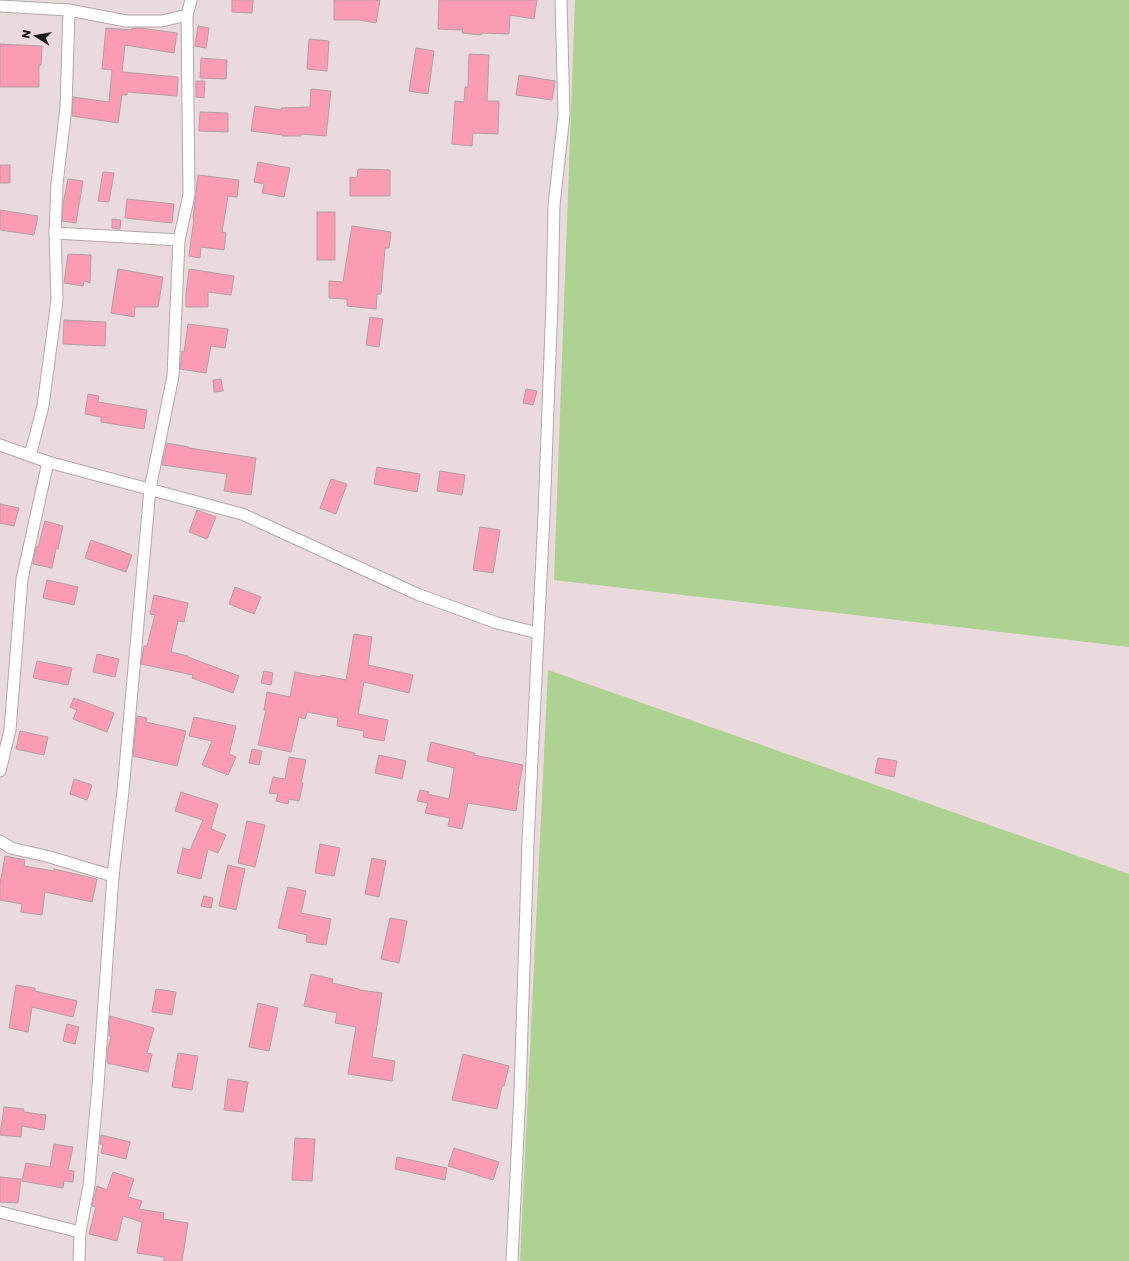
<svg xmlns="http://www.w3.org/2000/svg" width="1129" height="1261" font-family="Poppins,sans-serif">
  <style>
    .green { fill: #add292 }
    .building { fill: #fc9bb4; stroke: #b0a0a3 }
    .lines { fill: none; stroke-linecap: round; stroke-linejoin: round }
    .minor-casing { stroke: #b5a6a9; stroke-width: 13 }
    .minor { stroke: #fff; stroke-width: 11 }
  </style>
  <rect width="100%" height="100%" fill="#ebdadd"/>
  <g class="green">
    <path d="M575 0H1129V647L554 580Z"/>
    <path d="M548 670 1129 874V1261H520Z"/>
  </g>
  <g class="building">
    <path d="M232 0H253L252 13 232 12Z"/>
    <path d="M334 0H380L376 23 359 20H334Z"/>
    <path d="M439 0H537L534 19 510 15 509 34 482 33 481 35 462 33 463 30 438 29Z"/>
    <path d="M198 26 209 28 206 48 195 46Z"/>
    <path d="M106 28 132 30V28H140L177 33 174 53 125 45 122 72 178 77 177 96 127 92V95H122L118 123 72 116 73 97 109 102 112 70 102 69Z"/>
    <path d="M309 39 329 41 327 71 307 69Z"/>
    <path d="M0 44 42 46 41 65H39V87H0Z"/>
    <path d="M416 48 434 51 428 94 409 91Z"/>
    <path d="M469 54 489 55 487 101H499L498 134 473 133 472 146 452 144 455 101 464 102 465 87H468Z"/>
    <path d="M201 58 227 60 226 79 200 78Z"/>
    <path d="M519 75 555 81 552 100 516 95Z"/>
    <path d="M196 81H205L204 98 196 97Z"/>
    <path d="M311 89 331 91 326 136 301 134V136H282V135L251 131 255 106 281 110V108L310 107Z"/>
    <path d="M200 112 228 113V132L199 131Z"/>
    <path d="M258 162 290 168 284 197 262 193 264 184 254 182Z"/>
    <rect x="0" y="165" width="10" height="18"/>
    <path d="M358 169 390 170V196H350V177L357 178Z"/>
    <path d="M103 172 114 173 109 202 98 201Z"/>
    <path d="M198 175 239 180 237 197 228 196 222 232 226 233 224 250 201 247 200 258 189 256 194 218H193Z"/>
    <path d="M68 179 83 181 76 223 62 221 63 204Z"/>
    <path d="M127 199 174 204 172 223 125 218Z"/>
    <path d="M0 210 38 216 34 235 0 230Z"/>
    <rect x="317" y="212" width="18" height="48"/>
    <path d="M112 219 121 220 120 229 112 228Z"/>
    <path d="M352 226 391 232 389 248H385L381 294H377L376 309 347 306V299L329 298V281L343 282Z"/>
    <path d="M68 254 91 255 90 283 84 281 83 286 64 283Z"/>
    <path d="M118 269 163 277 158 307H135L134 317 111 313Z"/>
    <path d="M189 269 234 276 231 295 208 292V307H186V294Z"/>
    <path d="M370 317 383 319 379 347 366 345Z"/>
    <path d="M64 320 106 322 105 346 63 344Z"/>
    <path d="M188 324 228 329 225 348 211 346 206 373 180 369 182 351 184 352Z"/>
    <path d="M221 379 223 391 214 392 213 380Z"/>
    <path d="M526 389 537 391 533 405 523 403Z"/>
    <path d="M88 394 99 396 98 402 147 410 144 429 101 422V417L85 414Z"/>
    <path d="M167 443 189 447V448L256 458 251 495 224 491 227 474 162 465Z"/>
    <path d="M377 467 420 474 417 492 374 484Z"/>
    <path d="M440 471 465 475 462 495 437 491Z"/>
    <path d="M331 479 347 484 336 514 320 508Z"/>
    <path d="M0 504 19 508 14 526 0 523Z"/>
    <path d="M197 510 216 517 207 539 189 532Z"/>
    <path d="M45 521 63 526 58 549 56 548 52 568 33 564 36 547H38Z"/>
    <path d="M480 527 500 530 493 573 473 570Z"/>
    <path d="M91 540 132 555 126 572 85 558Z"/>
    <path d="M47 580 78 587 74 605 43 598Z"/>
    <path d="M235 587 261 597 254 614 229 604Z"/>
    <path d="M154 595 188 603 184 622 178 621 171 652 188 656V657L239 676 233 693 192 678 193 675 141 664 144 646H147L155 615 150 614Z"/>
    <path d="M354 634 372 637 368 665 413 675 409 693 364 682 358 714 388 720 384 741 363 737 364 731 337 726 338 718 307 712 305 719 299 717 291 752 258 745 266 710H264L267 692 290 697 295 672 320 677 321 675 346 680Z"/>
    <path d="M97 654 119 659 115 677 93 672Z"/>
    <path d="M37 661 72 668 68 685 33 678Z"/>
    <path d="M264 671 273 673 271 685 261 683Z"/>
    <path d="M74 698 114 713 107 732 73 719 77 710 70 707Z"/>
    <path d="M137 716 147 718 146 722 186 731 177 766 133 756Z"/>
    <path d="M194 717 236 726 229 754 236 757 228 775 202 765 212 741 189 736Z"/>
    <path d="M20 731 48 737 44 755 16 749Z"/>
    <path d="M431 742 475 753 474 755 523 765 518 791H519L516 811 468 803 462 829 448 826 450 818 425 813 428 803 417 801 420 790 429 792 428 794 449 799 454 768 427 761Z"/>
    <path d="M252 749 262 751 259 765 249 763Z"/>
    <path d="M379 755 406 761 402 779 375 773Z"/>
    <path d="M289 757 306 760 301 783H303L299 801 289 799 288 804 276 801 278 794 269 793 273 777 285 779Z"/>
    <path d="M878 758 897 761 894 777 875 773Z"/>
    <path d="M74 779 92 785 87 800 70 794Z"/>
    <path d="M181 792 218 804 211 829 226 835 218 853 208 849 201 879 177 873 183 848 190 850 203 820 175 811Z"/>
    <path d="M247 821 265 825 255 867 238 863Z"/>
    <path d="M320 844 340 848 334 876 315 873Z"/>
    <path d="M5 856 25 860 24 866 54 871V869L97 879 92 902 45 892 42 915 21 912 22 904 0 900V884Z"/>
    <path d="M372 858 386 861 379 897 365 894Z"/>
    <path d="M228 865 245 869 236 910 219 906Z"/>
    <path d="M288 887 306 891 301 913 331 919 326 945 306 942 307 935 278 928Z"/>
    <path d="M204 896 213 898 211 908 201 906Z"/>
    <path d="M390 918 407 921 399 963 381 959Z"/>
    <path d="M311 974 333 979 332 983 359 989V990L382 993 372 1057 395 1061 392 1081 348 1074 356 1027 335 1023 337 1013 304 1006Z"/>
    <path d="M16 985 35 988V991L77 1001 73 1017 32 1007 28 1032 9 1028Z"/>
    <path d="M156 989 176 992 172 1015 152 1012Z"/>
    <path d="M258 1003 278 1008 269 1051 249 1047Z"/>
    <path d="M110 1016 154 1028 147 1053 152 1054 148 1072 107 1063 108 1049 111 1036H109Z"/>
    <path d="M67 1024 79 1027 75 1044 63 1041Z"/>
    <path d="M178 1053 198 1056 192 1090 172 1087Z"/>
    <path d="M463 1054 509 1066 504 1086H502L497 1109 452 1100Z"/>
    <path d="M228 1079 248 1082 243 1112 224 1110Z"/>
    <path d="M4 1107 24 1109V1112L46 1115 44 1130 22 1126 21 1137 0 1135Z"/>
    <path d="M101 1135 130 1142 126 1159 101 1153 103 1144H100Z"/>
    <path d="M295 1138 315 1139 312 1181 292 1180Z"/>
    <path d="M54 1144 73 1147 68 1170 74 1171 73 1182 64 1181 63 1188 22 1181 26 1163 50 1167Z"/>
    <path d="M454 1148 499 1162 493 1180 448 1166Z"/>
    <path d="M397 1157 447 1168 445 1180 395 1169Z"/>
    <path d="M113 1172 134 1179 128 1197 142 1201 139 1209 164 1213 163 1219 188 1223 182 1261H164V1257L137 1253 142 1222 123 1216 117 1241 89 1234 96 1207 92 1206 97 1186 107 1190Z"/>
    <path d="M0 1177 21 1179 18 1203 0 1202Z"/>
  </g>
  <g class="lines">
    <defs>
      <g id="minor">
        <path d="M0 6 69 10 126 21H162L187 15"/>
        <path d="M55 233 179 240"/>
        <path d="M0 445 48 462 242 514 417 594 497 623 538 633"/>
        <path d="M30 456 43 406 57 300 55 233 57 184 66 107 69 10"/>
        <path d="M0 771 10 730 22 579 48 462"/>
        <path d="M0 841 11 848 50 857 113 876"/>
        <path d="M0 1212 80 1232"/>
        <path d="M79 1261 80 1232 89 1186 98 1086 113 876 123 791 150 489 173 376 179 240 189 195 187 15 191 0"/>
        <path d="M512 1261 520 1091 528 842 544 515 552 301 554 205 564 115 561 0"/>
      </g>
    </defs>
    <use href="#minor" class="minor-casing"/>
    <use href="#minor" class="minor"/>
  </g>
  <g transform="translate(36 36) rotate(281)" stroke="#ebdadd" stroke-width="3" paint-order="stroke">
  <path d="M0-3L7 15L0 10L-7 15Z" fill="#1a1516"/>
  <text y="-6" font-size="11" font-weight="bold" text-anchor="middle" fill="#1a1516">N</text>
  </g>
</svg>
